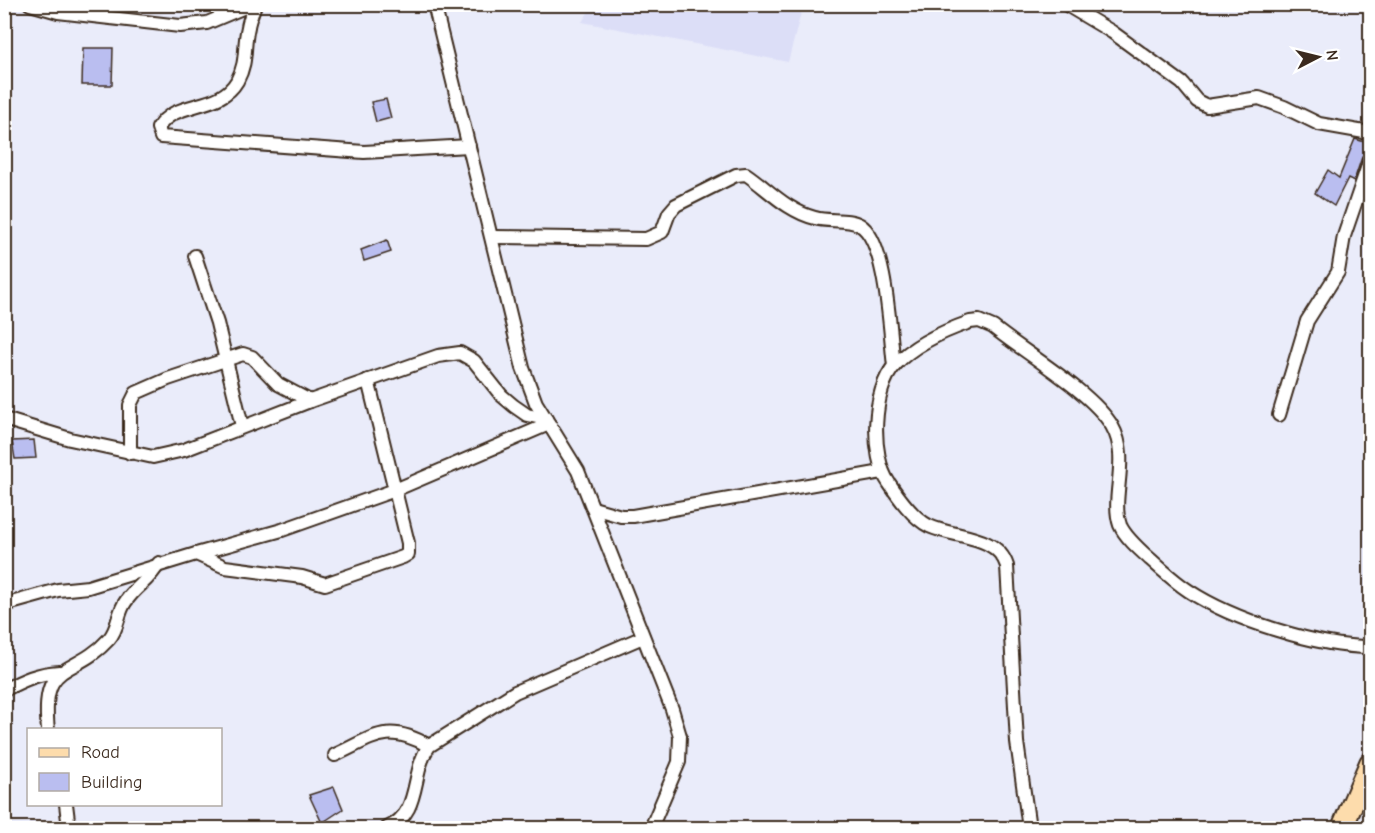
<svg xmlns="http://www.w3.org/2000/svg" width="1375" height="833" font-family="'Comic Neue',sans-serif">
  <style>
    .built { fill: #dcdef7 }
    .building { fill: #babef0; stroke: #3b2a1e; stroke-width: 1.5 }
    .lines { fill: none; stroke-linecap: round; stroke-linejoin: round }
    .minor-casing { stroke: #3b2a1e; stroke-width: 16 }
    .primary-casing { stroke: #3b2a1e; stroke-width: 24 }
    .path { stroke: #3b2a1e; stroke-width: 2; stroke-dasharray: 6 4.5; stroke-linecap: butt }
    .minor { stroke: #fff; stroke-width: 12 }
    .primary { stroke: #fddcac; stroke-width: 20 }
  </style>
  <rect width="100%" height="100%" fill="#eaecfa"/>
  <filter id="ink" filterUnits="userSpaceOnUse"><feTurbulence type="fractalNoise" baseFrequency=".0167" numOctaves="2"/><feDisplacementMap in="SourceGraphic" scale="12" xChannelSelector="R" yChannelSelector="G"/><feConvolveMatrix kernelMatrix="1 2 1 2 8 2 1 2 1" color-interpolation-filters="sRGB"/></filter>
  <g filter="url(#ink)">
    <path class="built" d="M593 5V4L803 5 788 62 582 22Z"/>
    <g class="building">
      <path d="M83 48H113L112 85H82Z"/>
      <path d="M386 99 391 118 376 122 371 102Z"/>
      <path d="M1355 139 1371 144V152L1362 157 1354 181 1348 178 1334 206 1315 193 1328 170 1339 178Z"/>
      <path d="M387 240 391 252 364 261 361 250Z"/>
      <path d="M34 440 36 458 15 459 12 441Z"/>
      <path d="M334 787 343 809 322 823 309 795Z"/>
    </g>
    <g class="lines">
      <defs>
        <g id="minor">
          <path d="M30 4 58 12 180 26 207 23 252 4"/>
          <path d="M255 4C253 12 249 19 248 27 243 47 248 61 237 81 219 112 175 99 158 128L161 137 364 152 469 146"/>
          <path d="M434 4 523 368 536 403 578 471 672 709 680 736 679 762 651 828"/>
          <path d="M1065 4 1112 32 1182 83 1197 101 1207 106 1259 98 1284 107 1319 124 1370 133"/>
          <path d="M492 237 646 239 662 232 669 213 676 205 736 175 746 174C768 189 787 211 815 218 828 222 848 218 860 225 887 241 890 336 894 366"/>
          <path d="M195 256 217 323 242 426"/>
          <path d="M1279 415 1307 321 1338 272 1344 236 1370 160"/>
          <path d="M4 419 70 439 153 457 184 450 310 401 438 356 460 353 474 361 501 395 514 406 527 415 546 419"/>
          <path d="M130 453V405L136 393 168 379 243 354 252 357 278 384 310 401"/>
          <path d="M593 508 621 516H633L882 472"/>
          <path d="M196 554 282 530 395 490 549 424"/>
          <path d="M4 605 58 590 88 587 196 554 225 567 302 577 325 584 403 557 408 554V543L368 380"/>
          <path d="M4 690C23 680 38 673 59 672"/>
          <path d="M48 730C40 657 73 679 109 639 119 628 117 613 126 601 136 586 149 581 159 563"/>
          <path d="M335 755C374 737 387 722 429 746"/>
          <path d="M66 804 69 828"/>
          <path d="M387 828C422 813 410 773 429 746L515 692 643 637"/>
          <path d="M1029 828 1017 742 1007 566C997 534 955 538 929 526 913 518 899 498 889 483 870 456 872 390 895 365 914 344 944 331 970 322L979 321 993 327C1025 353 1092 392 1112 426 1131 459 1110 496 1120 525 1125 537 1140 550 1150 559 1162 570 1175 582 1189 591 1233 620 1318 647 1370 647"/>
        </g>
        <path id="primary" d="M1342 828 1370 763"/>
      </defs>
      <use href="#minor" class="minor-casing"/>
      <use href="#primary" class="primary-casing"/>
      <path class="path" d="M193 4 194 14"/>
      <use href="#minor" class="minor"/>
      <use href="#primary" class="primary"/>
    </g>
  </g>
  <rect width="1375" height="833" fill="none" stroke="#fff" stroke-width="24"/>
  <rect x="12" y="12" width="1351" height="809" fill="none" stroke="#3b2a1e" stroke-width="2" filter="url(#ink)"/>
  <rect x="27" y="728" width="195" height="78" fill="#ffffff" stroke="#b1aaa5" stroke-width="1.5"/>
  <rect x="39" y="748" width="30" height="9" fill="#fddcac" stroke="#b1aaa5" stroke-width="1.5"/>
  <text x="81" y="758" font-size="18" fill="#3b2a1e">Road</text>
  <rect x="39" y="773" width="30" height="18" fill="#babef0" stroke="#b1aaa5" stroke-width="1.5"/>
  <text x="81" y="788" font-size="18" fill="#3b2a1e">Building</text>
  <g transform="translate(1318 57) rotate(83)" stroke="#ffffff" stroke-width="4.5" paint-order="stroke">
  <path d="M0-4.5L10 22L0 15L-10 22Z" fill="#3b2a1e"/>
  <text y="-9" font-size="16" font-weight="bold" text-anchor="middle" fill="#3b2a1e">N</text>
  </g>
</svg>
